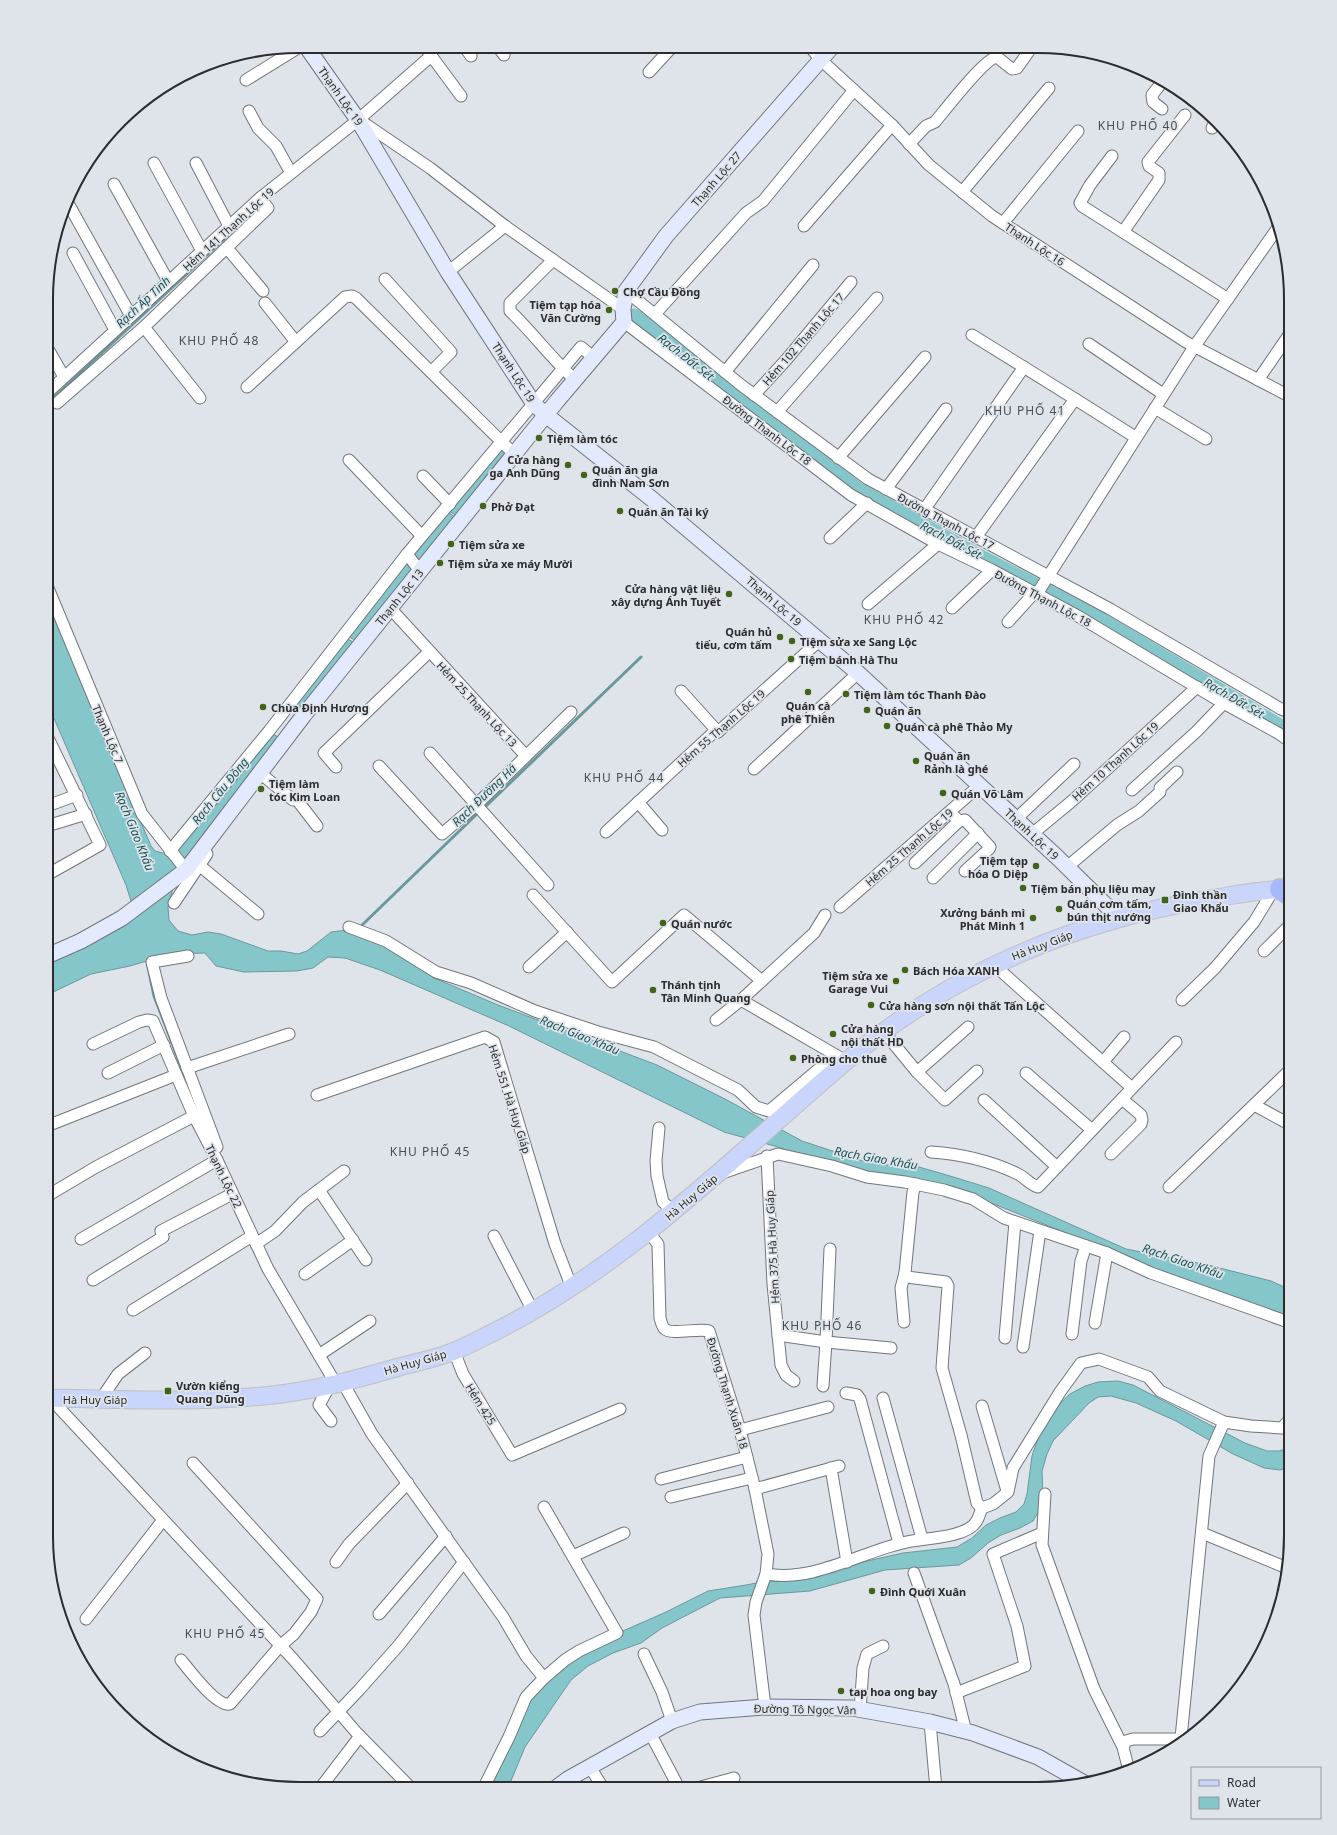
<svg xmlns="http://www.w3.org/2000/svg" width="1337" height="1835" font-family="'Noto Sans',sans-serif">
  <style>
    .water { fill: #85c6cb; stroke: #6a989c }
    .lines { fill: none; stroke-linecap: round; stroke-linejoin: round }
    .stream { stroke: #6a989c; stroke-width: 3 }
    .river { stroke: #85c6cb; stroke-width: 17 }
    .street-casing { stroke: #71767b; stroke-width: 13 }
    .secondary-casing { stroke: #71767b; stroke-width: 17 }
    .primary-casing { stroke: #bfc0c0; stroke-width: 19 }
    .highway-casing { stroke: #bfc0c0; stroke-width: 22 }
    .street { stroke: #fff; stroke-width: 11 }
    .secondary { stroke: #e4eafe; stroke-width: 15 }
    .primary { stroke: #cad5fc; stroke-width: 17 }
    .highway { stroke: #a6b9fa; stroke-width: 20 }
    .poi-dot { fill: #42631a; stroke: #dfe4ea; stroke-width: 1.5 }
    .labels { text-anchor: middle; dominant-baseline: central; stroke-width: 3.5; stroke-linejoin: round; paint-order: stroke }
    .street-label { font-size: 11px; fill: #2a2c2e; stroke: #dfe4ea }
    .poi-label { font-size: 11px; font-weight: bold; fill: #2a2c2e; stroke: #dfe4ea; text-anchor: start }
    .neighbourhood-label { font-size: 12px; letter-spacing: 1px; fill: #494e53; stroke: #dfe4ea }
    .water-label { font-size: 12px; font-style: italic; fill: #1b5458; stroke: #dfe4ea }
    .rim { fill: none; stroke: #2a2c2e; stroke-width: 2 }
  </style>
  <rect width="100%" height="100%" fill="#dfe4ea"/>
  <g class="water">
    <path d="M502 449 508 455 457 516 449 511Z"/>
    <path d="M448 512 456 518 419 563 412 553Z"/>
    <path d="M407 559 414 569 357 641 347 636Z"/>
    <path d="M48 601 151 846 155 851 171 855 178 869 168 907 169 920 178 931 192 935 208 932 221 934 268 951H281L298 954 307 951 331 932 347 930 364 934 396 952 434 978 498 1005 657 1065 725 1099 802 1141 863 1161 893 1166 919 1167 950 1176 989 1188 1126 1249 1208 1265 1271 1281 1291 1290V1320L1151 1272 1096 1245 959 1190 880 1179 811 1160 778 1147 724 1132 509 1026 380 970 345 958 328 957 313 968 297 971 244 972 216 966 205 953 170 954 130 966 91 974 47 995V961L131 915V901L126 885 47 702Z"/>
    <path d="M346 638 355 643 301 712 292 706Z"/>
    <path d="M271 733 280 738 185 863 174 850Z"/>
    <path d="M1118 1381 1133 1385 1245 1443 1267 1451H1279L1285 1449 1290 1438V1467L1280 1470 1264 1468 1233 1454 1176 1421 1136 1403 1111 1396 1098 1397 1089 1403 1053 1441 1047 1454 1042 1471 1043 1497 1041 1508 1033 1521 1020 1528 1001 1535 988 1543 971 1558 959 1565 885 1570 810 1591 720 1598 662 1628 641 1643 613 1653 588 1666 571 1680 525 1747 508 1788 490 1787 523 1709 551 1673 609 1637 664 1613 708 1591 746 1585 854 1564 903 1553 957 1547 972 1538 986 1525 1000 1518 1016 1512 1024 1504 1027 1494 1032 1456 1040 1432 1052 1411 1070 1394 1085 1386 1098 1382Z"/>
  </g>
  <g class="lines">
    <g class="stream">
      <path d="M48 403 250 215"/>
      <path d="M483 809 641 657"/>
      <path d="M359 928 479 812"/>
      <path d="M147 962 154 996 192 1095"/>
    </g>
    <path class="river" d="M634 317 857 490 973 554 1098 619 1281 728 1291 732"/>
    <defs>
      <g id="street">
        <path d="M424 46 461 96"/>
        <path d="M464 46 471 56"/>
        <path d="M498 47 504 55"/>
        <path d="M810 47 821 60 892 125 929 165 992 216 1186 342 1291 397"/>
        <path d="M649 72 672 47"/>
        <path d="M246 80 301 46"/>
        <path d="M1162 109 1153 102 1152 95 1163 81"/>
        <path d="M249 111 258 128 276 146 291 173"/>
        <path d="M1185 115 1148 162 1149 166 1159 173V180L1123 232 1228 299"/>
        <path d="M361 121 430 168 505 226 623 309"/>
        <path d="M1212 128 1216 121"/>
        <path d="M909 144 926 126 935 122C945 110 985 58 997 57L1012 69 1017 68 1029 51"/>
        <path d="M1112 156 1090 185 1080 203 1082 206 1123 232"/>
        <path d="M154 163 202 251"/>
        <path d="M196 163 229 226"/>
        <path d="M114 184 168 281"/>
        <path d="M962 192 1049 88"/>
        <path d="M69 205 131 316"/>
        <path d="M1003 223 1078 131"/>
        <path d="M804 226 892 125"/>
        <path d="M227 248 263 291"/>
        <path d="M73 253 115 330"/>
        <path d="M553 260 510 303V311C533 333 551 358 574 379"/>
        <path d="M448 272 505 226"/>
        <path d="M385 279 451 352 431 372"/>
        <path d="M626 291 741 385 868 479 1110 609 1281 709 1291 713"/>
        <path d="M265 303 296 342"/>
        <path d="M655 314 746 213 763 201 854 90"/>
        <path d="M624 322 851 495 938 544 992 570 1076 615 1218 700 1278 733 1291 742"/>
        <path d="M144 327 200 398"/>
        <path d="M972 335 1075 399 976 537"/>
        <path d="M1089 344 1163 394"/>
        <path d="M48 349 64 377"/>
        <path d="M725 372 813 265"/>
        <path d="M1258 380 1291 332"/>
        <path d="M247 387 345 297 352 296 356 298 515 455"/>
        <path d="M48 392 260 198 358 120 431 56"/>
        <path d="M754 395 786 360 851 282"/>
        <path d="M1075 399 1135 437"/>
        <path d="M57 403 144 327 268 208 260 198"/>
        <path d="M1155 408 1206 439"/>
        <path d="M777 412 877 298"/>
        <path d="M838 458 925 357"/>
        <path d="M349 460 422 536"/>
        <path d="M423 476 450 504"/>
        <path d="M886 489 946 409"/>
        <path d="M924 510 1024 367"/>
        <path d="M830 538 867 503"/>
        <path d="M420 571 407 554 422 536 581 347 594 358"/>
        <path d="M48 588 142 814 186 870"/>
        <path d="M1037 594 1194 347 1279 226"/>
        <path d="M868 604 938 544"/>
        <path d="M390 608 526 756"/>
        <path d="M952 608 992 570"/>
        <path d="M1008 622 1035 592"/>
        <path d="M681 691 718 732"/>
        <path d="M47 736 100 845 52 872"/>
        <path d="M430 753 548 885"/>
        <path d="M379 766 442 834 476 805 571 712"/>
        <path d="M336 767 324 753 429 652"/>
        <path d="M754 769 858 673"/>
        <path d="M260 773 293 800H297L317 826"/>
        <path d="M1132 790 1196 732 1224 703"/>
        <path d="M638 802 662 830"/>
        <path d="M47 806 77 795"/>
        <path d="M1016 819 1074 764"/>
        <path d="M959 821 965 820 990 847 989 849 965 871"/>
        <path d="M47 826 86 814"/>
        <path d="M606 832 712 734 718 732 820 640"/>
        <path d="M1032 834 1072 801 1197 687"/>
        <path d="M170 851 269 731 407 554"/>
        <path d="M915 863 959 821 954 816"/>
        <path d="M199 865 258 914"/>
        <path d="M1067 867 1117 825 1139 811 1160 792V788L1177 772"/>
        <path d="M933 878 978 833"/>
        <path d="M533 895 612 982 684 915 762 981"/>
        <path d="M174 903 207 854"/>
        <path d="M840 907 979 786"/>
        <path d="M825 915 814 933 741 1000 846 1061"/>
        <path d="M349 927 386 941 436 972 471 983 535 1011 598 1032 654 1047 738 1090 756 1107 769 1111 826 1063 845 1062"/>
        <path d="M1264 951 1291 924"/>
        <path d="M188 956 152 962 161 998 217 1147"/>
        <path d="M994 965 1132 1088"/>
        <path d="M529 967 567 932"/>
        <path d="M1182 1000 1215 968 1254 922 1274 889"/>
        <path d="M716 1020 741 1000"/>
        <path d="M884 1032 917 1072 945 1100 977 1071"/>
        <path d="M93 1044 139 1022 147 1020 153 1021 194 1116 217 1160 268 1269 336 1384"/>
        <path d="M1103 1062 1124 1037"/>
        <path d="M187 1068 289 1034"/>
        <path d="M917 1072 968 1027"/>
        <path d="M108 1073 164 1045"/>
        <path d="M1026 1073 1092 1130"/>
        <path d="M317 1095 485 1037 494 1042 555 1244 572 1288"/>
        <path d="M984 1100 1057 1167"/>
        <path d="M1254 1105 1291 1125"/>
        <path d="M47 1126 176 1075"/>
        <path d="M659 1128 656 1161 657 1176 663 1202 673 1211"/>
        <path d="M931 1152C961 1154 991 1161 1018 1174 1026 1178 1029 1184 1038 1187L1176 1042"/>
        <path d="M1111 1154 1141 1124 1142 1120 1141 1115 1122 1099"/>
        <path d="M767 1156 773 1284 781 1365 786 1375 794 1381"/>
        <path d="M725 1172 778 1154 832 1166 867 1177 905 1182 944 1190 973 1199 1004 1218 1107 1253 1151 1273 1291 1323"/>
        <path d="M916 1184 913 1192 905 1273 907 1277 946 1282 948 1286 942 1368 961 1435 977 1503 982 1508 993 1504 1008 1492 1013 1468 1060 1392 1081 1363 1099 1359 1148 1377 1160 1391 1224 1422 1251 1426 1282 1428 1290 1419"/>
        <path d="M1169 1187 1291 1069"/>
        <path d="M319 1190 366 1260"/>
        <path d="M47 1196 96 1167 194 1116"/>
        <path d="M649 1233 658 1244 660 1318C661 1321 662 1327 665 1329 671 1335 699 1328 709 1331L740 1430 755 1489 768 1554 766 1574 756 1602 754 1615 765 1707"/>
        <path d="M494 1236 533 1311"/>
        <path d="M81 1239 217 1160"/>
        <path d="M256 1244 275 1231 303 1202 344 1171"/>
        <path d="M305 1274 353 1240"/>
        <path d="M93 1280 163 1237 161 1231 232 1194"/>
        <path d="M133 1310 252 1236"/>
        <path d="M904 1322 901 1288 905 1273"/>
        <path d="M1095 1323 1107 1253"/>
        <path d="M1072 1334 1081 1261 1086 1246"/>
        <path d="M778 1335 826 1342 891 1348"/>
        <path d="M1005 1338 1015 1222"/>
        <path d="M1023 1347 1040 1231"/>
        <path d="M454 1351 463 1374 512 1455 620 1409"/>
        <path d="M319 1355 370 1321"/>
        <path d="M343 1383 372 1434 503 1617 526 1656 544 1678"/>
        <path d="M330 1385 319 1405 331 1421"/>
        <path d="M823 1386 826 1342 830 1249"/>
        <path d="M846 1393 857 1395 860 1399 899 1543"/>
        <path d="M49 1397 293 1659 356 1732 410 1787"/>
        <path d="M101 1399 118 1374 145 1353"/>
        <path d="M982 1406 1007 1491"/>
        <path d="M740 1430 828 1407"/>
        <path d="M831 1468 847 1562"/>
        <path d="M661 1479 747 1457"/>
        <path d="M755 1489 839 1466"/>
        <path d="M1045 1494 1042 1545 1094 1689 1123 1747 1129 1771"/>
        <path d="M671 1497 752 1478"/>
        <path d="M1202 1533 1287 1568"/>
        <path d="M918 1540C933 1538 967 1536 976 1522 979 1518 980 1512 982 1508"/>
        <path d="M573 1556 624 1533"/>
        <path d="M336 1562 349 1544 408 1483"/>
        <path d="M914 1573 954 1684 966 1732"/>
        <path d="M766 1574C818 1583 867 1547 918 1540L921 1535 883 1398"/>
        <path d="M379 1614 446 1536"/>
        <path d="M86 1619 163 1520"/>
        <path d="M644 1654 662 1692 672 1721"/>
        <path d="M181 1660C189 1670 217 1707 230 1704L280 1646 294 1634 311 1612 317 1599 193 1463"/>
        <path d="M956 1693 1025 1666 1017 1626 993 1554 1042 1533"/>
        <path d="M860 1710 863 1668 867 1654 883 1646"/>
        <path d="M930 1722 936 1789"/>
        <path d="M320 1731 359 1690 399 1645 464 1562"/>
        <path d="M650 1733 679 1788"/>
        <path d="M1181 1738 1209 1456 1224 1422"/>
        <path d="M1123 1747 1126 1741 1133 1739H1186"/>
        <path d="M590 1767 603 1788"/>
        <path d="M321 1787 360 1736"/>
        <path d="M484 1787 509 1737 526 1697 544 1678 565 1660 579 1651 617 1633 544 1507"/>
        <path d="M697 1788 734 1778"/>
      </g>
      <g id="secondary">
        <path d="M306 46 358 120 448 272 534 404 546 415 652 499 858 673 1057 857 1119 918"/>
        <path d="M47 956 81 941 122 918 186 870 304 715 557 401 624 322 623 309 626 291 666 236 831 48"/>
        <path d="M556 1788 568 1779 672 1721 700 1712 765 1707 852 1708 930 1722 973 1733 1038 1757 1084 1783"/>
      </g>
      <path id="primary" d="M46 1398C118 1399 191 1403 263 1396 309 1392 354 1380 399 1367 416 1362 435 1359 452 1352 465 1347 478 1340 490 1334 625 1268 731 1159 844 1063 949 973 1078 919 1215 898 1240 894 1265 889 1291 889"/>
      <path id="highway" d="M1280 889 1291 896"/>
    </defs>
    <use href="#street" class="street-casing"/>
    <use href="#secondary" class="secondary-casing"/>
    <use href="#primary" class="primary-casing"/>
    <use href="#highway" class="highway-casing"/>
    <use href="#street" class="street"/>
    <use href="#secondary" class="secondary"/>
    <use href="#primary" class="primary"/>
    <use href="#highway" class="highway"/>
  </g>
  <g class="poi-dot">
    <circle cx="615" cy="291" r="4"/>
    <circle cx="609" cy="310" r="4"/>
    <circle cx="539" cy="438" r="4"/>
    <circle cx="568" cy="465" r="4"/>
    <circle cx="584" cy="475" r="4"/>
    <circle cx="483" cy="506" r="4"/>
    <circle cx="620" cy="511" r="4"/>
    <circle cx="451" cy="544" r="4"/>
    <circle cx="440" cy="563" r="4"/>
    <circle cx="729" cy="594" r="4"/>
    <circle cx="780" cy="637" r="4"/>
    <circle cx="792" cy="641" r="4"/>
    <circle cx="791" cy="659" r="4"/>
    <circle cx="808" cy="692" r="4"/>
    <circle cx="846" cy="694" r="4"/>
    <circle cx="263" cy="707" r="4"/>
    <circle cx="867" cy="710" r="4"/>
    <circle cx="887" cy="726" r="4"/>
    <circle cx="916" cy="761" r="4"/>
    <circle cx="261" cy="789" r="4"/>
    <circle cx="943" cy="793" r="4"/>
    <circle cx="1036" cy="866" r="4"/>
    <circle cx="1023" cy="888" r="4"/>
    <rect x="1161" y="896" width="8" height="8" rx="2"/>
    <circle cx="1059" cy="909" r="4"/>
    <circle cx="1033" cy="918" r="4"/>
    <circle cx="663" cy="923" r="4"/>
    <circle cx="905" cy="970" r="4"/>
    <circle cx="896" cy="981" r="4"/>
    <circle cx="653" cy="990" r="4"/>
    <circle cx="871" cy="1005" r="4"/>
    <circle cx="833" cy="1034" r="4"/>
    <circle cx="793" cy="1058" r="4"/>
    <rect x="164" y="1387" width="8" height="8" rx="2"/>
    <circle cx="872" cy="1591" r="4"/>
    <circle cx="841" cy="1691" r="4"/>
  </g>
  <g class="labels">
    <g class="street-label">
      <text transform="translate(341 96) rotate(55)">Thạnh Lộc 19</text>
      <text transform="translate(716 179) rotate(-49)">Thạnh Lộc 27</text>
      <text transform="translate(228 229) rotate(-42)">Hẻm 141 Thạnh Lộc 19</text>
      <text transform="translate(1035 244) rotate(33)">Thạnh Lộc 16</text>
      <text transform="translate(803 339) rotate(-49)">Hẻm 102 Thạnh Lộc 17</text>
      <text transform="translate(514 372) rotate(57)">Thạnh Lộc 19</text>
      <text transform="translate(767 430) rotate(37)">Đường Thạnh Lộc 18</text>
      <text transform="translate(946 521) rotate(28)">Đường Thạnh Lộc 17</text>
      <text transform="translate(399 597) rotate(-51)">Thạnh Lộc 13</text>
      <text transform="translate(1043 598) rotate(28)">Đường Thạnh Lộc 18</text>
      <text transform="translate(774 601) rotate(41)">Thạnh Lộc 19</text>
      <text transform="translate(477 704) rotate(47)">Hẻm 25 Thạnh Lộc 13</text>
      <text transform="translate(721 728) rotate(-41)">Hẻm 55 Thạnh Lộc 19</text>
      <text transform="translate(108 734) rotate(67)">Thạnh Lộc 7</text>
      <text transform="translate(1115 761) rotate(-42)">Hẻm 10 Thạnh Lộc 19</text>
      <text transform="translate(1032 834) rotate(43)">Thạnh Lộc 19</text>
      <text transform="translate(909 847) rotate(-41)">Hẻm 25 Thạnh Lộc 19</text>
      <text transform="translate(1042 945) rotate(-21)">Hà Huy Giáp</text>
      <text transform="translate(510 1099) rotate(72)">Hẻm 551 Hà Huy Giáp</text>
      <text transform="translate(224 1176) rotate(64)">Thạnh Lộc 22</text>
      <text transform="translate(691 1197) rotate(-40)">Hà Huy Giáp</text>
      <text transform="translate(772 1247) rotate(-93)">Hẻm 375 Hà Huy Giáp</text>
      <text transform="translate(415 1362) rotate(-16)">Hà Huy Giáp</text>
      <text transform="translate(728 1393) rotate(73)">Đường Thạnh Xuân 18</text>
      <text x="95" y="1399">Hà Huy Giáp</text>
      <text transform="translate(481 1404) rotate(58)">Hẻm 425</text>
      <text transform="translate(805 1709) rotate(1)">Đường Tô Ngọc Vân</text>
    </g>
    <g class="poi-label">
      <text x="623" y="291">Chợ Cầu Đồng</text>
      <text x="601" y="304" text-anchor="end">Tiệm tạp hóa<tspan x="601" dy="13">Văn Cường</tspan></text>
      <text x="547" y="438">Tiệm làm tóc</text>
      <text x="560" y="459" text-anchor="end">Cửa hàng<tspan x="560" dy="13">ga Anh Dũng</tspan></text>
      <text x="592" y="469">Quán ăn gia<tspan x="592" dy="13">đình Nam Sơn</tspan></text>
      <text x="491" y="506">Phở Đạt</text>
      <text x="628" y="511">Quán ăn Tài ký</text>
      <text x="459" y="544">Tiệm sửa xe</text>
      <text x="448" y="563">Tiệm sửa xe máy Mười</text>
      <text x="721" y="588" text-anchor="end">Cửa hàng vật liệu<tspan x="721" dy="13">xây dựng Ánh Tuyết</tspan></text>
      <text x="772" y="631" text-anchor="end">Quán hủ<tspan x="772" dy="13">tiếu, cơm tấm</tspan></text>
      <text x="800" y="641">Tiệm sửa xe Sang Lộc</text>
      <text x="799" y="659">Tiệm bánh Hà Thu</text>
      <text x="854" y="694">Tiệm làm tóc Thanh Đào</text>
      <text x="808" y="705" text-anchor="middle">Quán cà<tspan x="808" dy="13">phê Thiên</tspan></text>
      <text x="271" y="707">Chùa Định Hương</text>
      <text x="875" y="710">Quán ăn</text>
      <text x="895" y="726">Quán cà phê Thảo My</text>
      <text x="924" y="755">Quán ăn<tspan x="924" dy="13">Rảnh là ghé</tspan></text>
      <text x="269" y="783">Tiệm làm<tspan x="269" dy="13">tóc Kim Loan</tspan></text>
      <text x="951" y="793">Quán Võ Lâm</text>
      <text x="1028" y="860" text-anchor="end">Tiệm tạp<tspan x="1028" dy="13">hóa O Diệp</tspan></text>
      <text x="1031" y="888">Tiệm bán phụ liệu may</text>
      <text x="1173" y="894">Đình thần<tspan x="1173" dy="13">Giao Khẩu</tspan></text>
      <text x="1067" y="903">Quán cơm tấm,<tspan x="1067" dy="13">bún thịt nướng</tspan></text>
      <text x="1025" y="912" text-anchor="end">Xưởng bánh mì<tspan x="1025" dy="13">Phát Minh 1</tspan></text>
      <text x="671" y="923">Quán nước</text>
      <text x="913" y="970">Bách Hóa XANH</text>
      <text x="888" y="975" text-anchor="end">Tiệm sửa xe<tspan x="888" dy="13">Garage Vui</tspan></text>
      <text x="661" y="984">Thánh tịnh<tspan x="661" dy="13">Tân Minh Quang</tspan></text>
      <text x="879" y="1005">Cửa hàng sơn nội thất Tấn Lộc</text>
      <text x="841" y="1028">Cửa hàng<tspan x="841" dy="13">nội thất HD</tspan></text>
      <text x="801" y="1058">Phòng cho thuê</text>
      <text x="176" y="1385">Vườn kiểng<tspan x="176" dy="13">Quang Dũng</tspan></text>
      <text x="880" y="1591">Đình Quới Xuân</text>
      <text x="849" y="1691">tap hoa ong bay</text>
    </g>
    <g class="neighbourhood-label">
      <text x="1138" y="125">KHU PHỐ 40</text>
      <text x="219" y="340">KHU PHỐ 48</text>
      <text x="1025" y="410">KHU PHỐ 41</text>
      <text x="904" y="619">KHU PHỐ 42</text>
      <text x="624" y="777">KHU PHỐ 44</text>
      <text x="430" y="1151">KHU PHỐ 45</text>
      <text x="822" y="1325">KHU PHỐ 46</text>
      <text x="225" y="1633">KHU PHỐ 45</text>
    </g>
    <g class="water-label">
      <text transform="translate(143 302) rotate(-43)">Rạch Ấp Tình</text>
      <text transform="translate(686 357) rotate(38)">Rạch Đất Sét</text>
      <text transform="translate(951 540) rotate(28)">Rạch Đất Sét</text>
      <text transform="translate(1234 698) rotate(30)">Rạch Đất Sét</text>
      <text transform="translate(220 791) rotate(-51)">Rạch Cầu Đồng</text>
      <text transform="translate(484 795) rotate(-44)">Rạch Đường Há</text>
      <text transform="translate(135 831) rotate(68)">Rạch Giao Khẩu</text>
      <text transform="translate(580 1035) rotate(22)">Rạch Giao Khẩu</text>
      <text transform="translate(876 1158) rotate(10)">Rạch Giao Khẩu</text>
      <text transform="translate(1183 1261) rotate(19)">Rạch Giao Khẩu</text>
    </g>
  </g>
  <path d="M0 0H1337V1835H0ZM299 53H1038A246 246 0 0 1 1284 299V1536A246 246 0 0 1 1038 1782H299A246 246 0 0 1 53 1536V299A246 246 0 0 1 299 53Z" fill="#dfe4ea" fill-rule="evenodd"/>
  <path class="rim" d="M299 53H1038A246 246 0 0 1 1284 299V1536A246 246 0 0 1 1038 1782H299A246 246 0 0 1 53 1536V299A246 246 0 0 1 299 53Z"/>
  <rect x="1191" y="1767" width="130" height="52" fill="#dfe4ea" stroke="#979a9f"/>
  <rect x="1199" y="1780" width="20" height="6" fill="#cad5fc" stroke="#979a9f"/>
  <text x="1227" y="1787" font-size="12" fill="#2a2c2e">Road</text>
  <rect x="1199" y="1797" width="20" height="12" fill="#85c6cb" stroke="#979a9f"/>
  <text x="1227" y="1807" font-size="12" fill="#2a2c2e">Water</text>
</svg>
